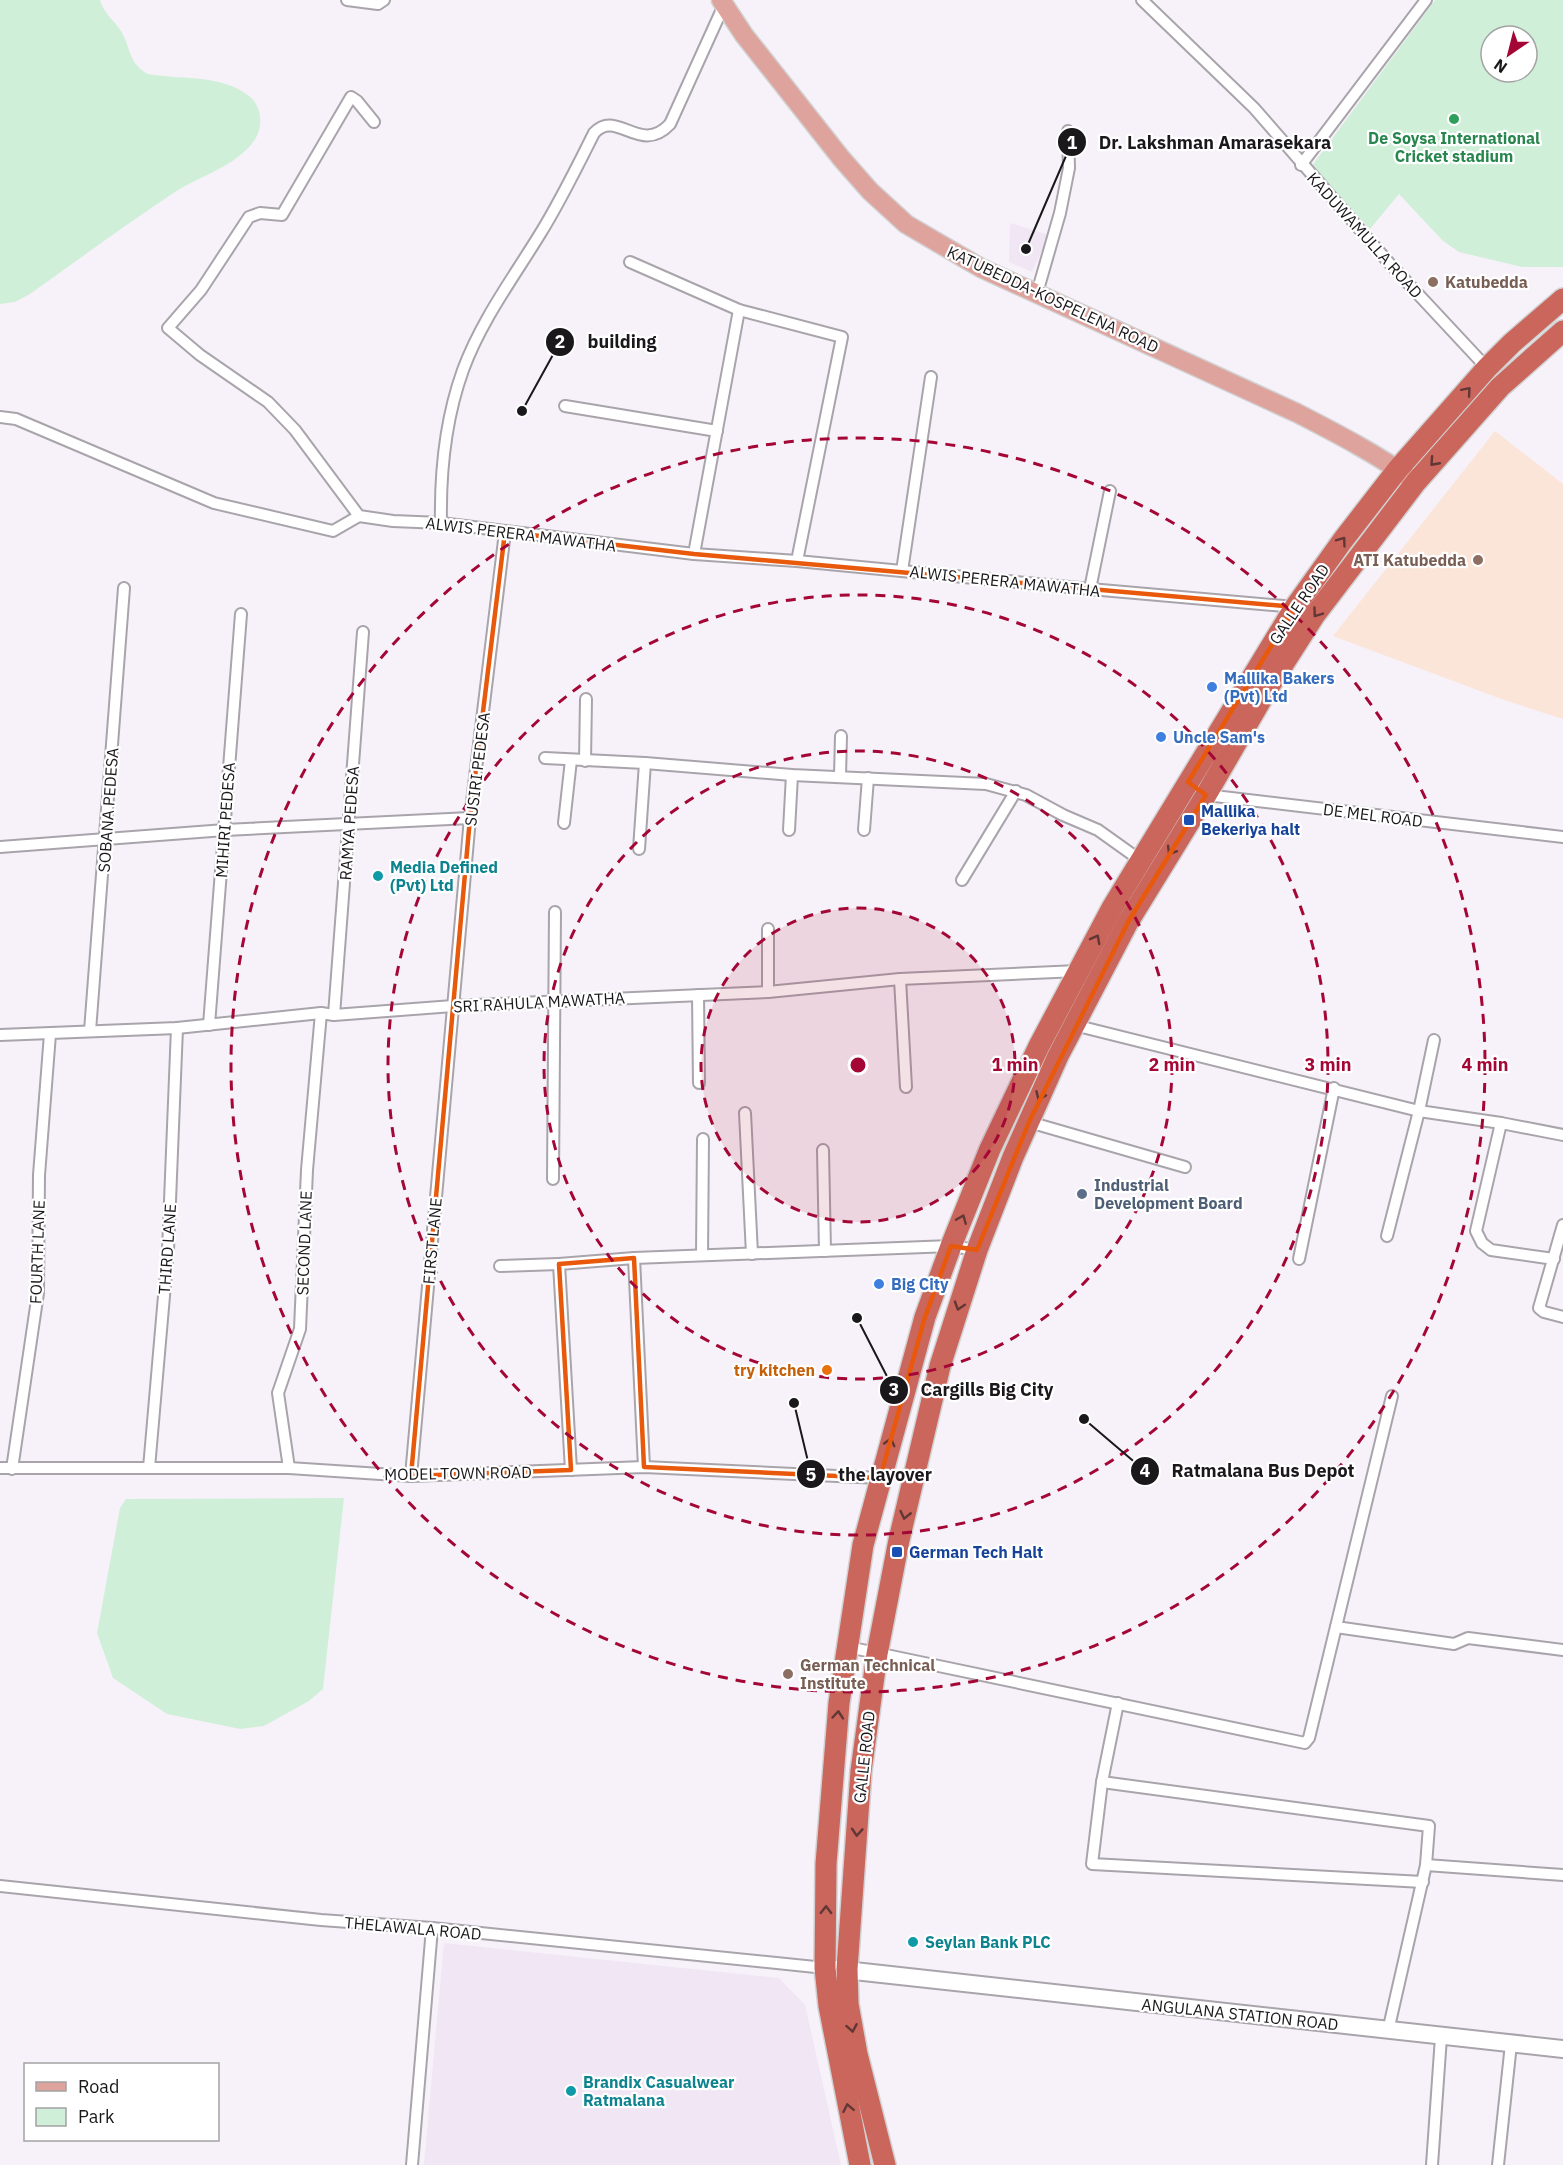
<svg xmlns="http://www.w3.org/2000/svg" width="1563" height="2165" font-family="'IBM Plex Sans',sans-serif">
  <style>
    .built { fill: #f0e6f4 }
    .education { fill: #fbe5d8 }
    .green { fill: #d0efd9; fill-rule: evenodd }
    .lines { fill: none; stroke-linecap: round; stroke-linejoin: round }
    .street-casing { stroke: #a9a4ab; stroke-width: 14 }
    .secondary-casing { stroke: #a9a4ab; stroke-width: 20 }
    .primary-casing { stroke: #d1d1d1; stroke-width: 21 }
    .highway-casing { stroke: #d1d1d1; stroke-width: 24 }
    .street { stroke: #fff; stroke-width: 10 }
    .secondary { stroke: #fff; stroke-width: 16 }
    .primary { stroke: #dfa39d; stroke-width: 18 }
    .highway { stroke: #ca665c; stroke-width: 21 }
    .oneway { stroke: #603735 }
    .marked { fill: none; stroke: #e8590c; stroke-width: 4.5; stroke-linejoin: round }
    .ring { fill: none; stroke: #a40735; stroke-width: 3; stroke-dasharray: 10 8 }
    .leisure-dot { fill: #2e9e5b; stroke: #fff; stroke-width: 2 }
    .education-dot { fill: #8d6e63; stroke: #fff; stroke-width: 2 }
    .shop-dot { fill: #3f7fe0; stroke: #fff; stroke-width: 2 }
    .transit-dot { fill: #1a4fb4; stroke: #fff; stroke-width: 2 }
    .culture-dot { fill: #0f9aa8; stroke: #fff; stroke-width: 2 }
    .service-dot { fill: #5c6f8a; stroke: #fff; stroke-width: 2 }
    .food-dot { fill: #e8710a; stroke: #fff; stroke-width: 2 }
    .labels { text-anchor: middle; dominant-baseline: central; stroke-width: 4.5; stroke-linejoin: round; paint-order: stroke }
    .leisure-label { font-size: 16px; font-weight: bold; fill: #27864d; stroke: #fff }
    .street-label { font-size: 16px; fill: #1a181b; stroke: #fff }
    .education-label { font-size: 16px; font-weight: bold; fill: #785e54; stroke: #fff; text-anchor: start }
    .shop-label { font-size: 16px; font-weight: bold; fill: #366cbe; stroke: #fff; text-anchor: start }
    .transit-label { font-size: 16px; font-weight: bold; fill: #164399; stroke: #fff; text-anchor: start }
    .culture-label { font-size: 16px; font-weight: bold; fill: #0d838f; stroke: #fff; text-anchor: start }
    .service-label { font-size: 16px; font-weight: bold; fill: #4e5e75; stroke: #fff; text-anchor: start }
    .food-label { font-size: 16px; font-weight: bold; fill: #c56008; stroke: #fff; text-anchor: end }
    .centre { fill: #a40735; stroke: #fff; stroke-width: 3 }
    .ring-label { font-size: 18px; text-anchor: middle; font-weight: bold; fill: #a40735; stroke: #fff; stroke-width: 4.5; stroke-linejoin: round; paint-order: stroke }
    .leader { fill: none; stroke: #1a181b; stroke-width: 2 }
    .callout-dot { fill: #1a181b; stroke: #fff; stroke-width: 2 }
    .mark-label { font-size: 18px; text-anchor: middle; font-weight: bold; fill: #fff }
    .callout-label { font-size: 18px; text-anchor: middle; font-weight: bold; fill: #1a181b; stroke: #fff; stroke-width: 4.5; stroke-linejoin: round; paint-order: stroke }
  </style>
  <rect width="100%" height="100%" fill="#f7f2f9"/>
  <g class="built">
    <path d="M1010 223 1049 235 1032 272 1009 262Z"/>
    <path d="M444 1943 779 1978 805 2005 841 2165H424Z"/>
  </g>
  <path class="education" d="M1495 431 1563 484V719L1504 700 1333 636Z"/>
  <g class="green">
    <path d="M0 0H100C104 14 114 20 121 31 132 50 128 63 148 74 181 80 222 74 249 96 262 106 264 127 254 141 236 166 200 176 175 192 125 225 78 260 30 294L15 302 0 304Z"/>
    <path d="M1435 0H1563V267H1522L1459 252 1443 241 1399 194 1370 229 1311 167ZM1491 36H1527V72H1491Z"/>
    <path d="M344 1498 323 1689 309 1701 264 1726 240 1729 167 1714 113 1678 97 1633 120 1508 126 1499Z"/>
  </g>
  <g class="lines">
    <defs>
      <g id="street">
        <path d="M347 0 378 4 384 0"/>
        <path d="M1142 0 1254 108 1390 264 1487 368"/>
        <path d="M374 122 357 101 351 97 282 215 260 213 249 217 201 290 168 328 200 355 268 402 295 430 359 516 393 521 441 523 694 554 797 561 1090 589 1295 607"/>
        <path d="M1301 165 1426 0"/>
        <path d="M630 262 739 310 842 337 797 561"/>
        <path d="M1037 293 1060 213 1069 168 1068 131"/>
        <path d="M565 406 717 431"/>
        <path d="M0 417 16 419 214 503 333 531 359 516"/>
        <path d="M441 523C440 471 445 420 463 370 481 321 513 278 540 234 560 202 577 167 594 133 617 108 640 156 670 124L724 5"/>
        <path d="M694 554 739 310"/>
        <path d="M902 571 931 377"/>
        <path d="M1090 589 1110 491"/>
        <path d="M545 758 645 763 792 775 986 784 1026 795 1063 815 1098 830 1140 860"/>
        <path d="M585 761 586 699"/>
        <path d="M840 776 841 736"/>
        <path d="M1206 795 1563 837"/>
        <path d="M564 823 571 760"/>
        <path d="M789 830 792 775"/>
        <path d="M864 830 868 778"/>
        <path d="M0 847 225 830 470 818"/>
        <path d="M639 849 645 763"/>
        <path d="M962 880 1016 791"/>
        <path d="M900 979 906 1087"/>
        <path d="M768 992V929"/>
        <path d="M698 995 699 1083"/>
        <path d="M334 1015 363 632"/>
        <path d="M209 1025 241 614"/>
        <path d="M1074 1025 1419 1111 1501 1123 1563 1135"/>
        <path d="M90 1031 124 588"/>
        <path d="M0 1035 177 1028 321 1013 334 1015 453 1006 768 992 900 979 1078 971"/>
        <path d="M745 1113 752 1254"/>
        <path d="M1029 1122 1185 1167"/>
        <path d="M1501 1123 1476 1231 1482 1243 1491 1250 1554 1259"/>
        <path d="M823 1150 825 1251"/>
        <path d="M553 1179 555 912"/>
        <path d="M1563 1225 1539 1308 1544 1312 1563 1317"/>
        <path d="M1387 1236 1419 1111 1434 1040"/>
        <path d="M702 1255 703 1139"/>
        <path d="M634 1258 644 1467"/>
        <path d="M1299 1259 1334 1088"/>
        <path d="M500 1266 559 1264"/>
        <path d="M0 1468H289L411 1476 644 1467 880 1478"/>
        <path d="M149 1468 168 1250 177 1028"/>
        <path d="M289 1468 278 1393 300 1329 307 1170 321 1013"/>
        <path d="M12 1469 38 1293 39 1175 50 1034"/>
        <path d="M571 1470 559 1264 634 1258 951 1246 977 1250"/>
        <path d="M411 1476 470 818 505 532"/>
        <path d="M1336 1627 1454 1644 1468 1638 1563 1650"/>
        <path d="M848 1647 1305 1743 1309 1738 1392 1396"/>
        <path d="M1118 1703 1102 1782 1092 1864 1423 1882"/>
        <path d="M1102 1782 1429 1826 1426 1865 1388 2031"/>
        <path d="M1426 1865 1563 1875"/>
        <path d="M0 1886 321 1920 432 1928 825 1968"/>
        <path d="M412 2165 432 1928"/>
        <path d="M1432 2165 1441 2037"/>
        <path d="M1498 2165 1511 2044"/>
      </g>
      <path id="secondary" d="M836 1969 1563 2049"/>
      <path id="primary" d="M721 0 744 35 841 158 870 191 906 224 981 268 1297 413C1338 434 1378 455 1416 482"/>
      <g id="highway">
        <path d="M860 2165 829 2006 825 1968 826 1864 839 1703 863 1545 925 1317 951 1246 990 1149 1039 1046 1112 908 1295 607 1343 540 1398 469 1487 368 1512 343 1563 299"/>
        <path d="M885 2165 857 2054 848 2004 847 1969 861 1771 877 1654 899 1540 940 1366 977 1250 1013 1157 1058 1056 1128 922 1206 795 1268 688 1314 616 1416 482 1500 387 1563 331"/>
      </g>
    </defs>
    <use href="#street" class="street-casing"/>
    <use href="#secondary" class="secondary-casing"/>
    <use href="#primary" class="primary-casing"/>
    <use href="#highway" class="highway-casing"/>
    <use href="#street" class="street"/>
    <use href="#secondary" class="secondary"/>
    <use href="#primary" class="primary"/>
    <use href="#highway" class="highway"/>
  </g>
  <defs><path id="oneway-chevron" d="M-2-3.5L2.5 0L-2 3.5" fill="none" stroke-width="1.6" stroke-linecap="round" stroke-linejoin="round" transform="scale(1.5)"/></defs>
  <g class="oneway">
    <use href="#oneway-chevron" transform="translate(1467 391) rotate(-49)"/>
    <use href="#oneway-chevron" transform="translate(1434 462) rotate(132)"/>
    <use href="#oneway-chevron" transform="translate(1342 541) rotate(-54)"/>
    <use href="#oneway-chevron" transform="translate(1317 613) rotate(125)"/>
    <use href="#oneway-chevron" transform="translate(1171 851) rotate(121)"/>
    <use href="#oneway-chevron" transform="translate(1096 939) rotate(-62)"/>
    <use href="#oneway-chevron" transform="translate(1040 1096) rotate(114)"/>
    <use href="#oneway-chevron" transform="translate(962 1219) rotate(-68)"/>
    <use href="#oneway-chevron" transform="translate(959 1306) rotate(108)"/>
    <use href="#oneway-chevron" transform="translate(890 1442) rotate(-75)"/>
    <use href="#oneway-chevron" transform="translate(905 1515) rotate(103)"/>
    <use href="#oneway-chevron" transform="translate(838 1715) rotate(-85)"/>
    <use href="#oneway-chevron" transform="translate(857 1832) rotate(94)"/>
    <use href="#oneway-chevron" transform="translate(826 1910) rotate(-89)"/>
    <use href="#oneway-chevron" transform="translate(852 2028) rotate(80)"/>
    <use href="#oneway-chevron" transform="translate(848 2108) rotate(-101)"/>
  </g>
  <path class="marked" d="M505 532 694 554 1295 607 1188 782 1206 795 1128 922 1029 1122 977 1250 951 1246 925 1317 880 1478 644 1467 634 1258 559 1264 571 1470 411 1476 470 818Z"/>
  <circle cx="858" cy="1065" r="157" fill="#a40735" fill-opacity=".12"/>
  <g class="ring">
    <circle cx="858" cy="1065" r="157"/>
    <circle cx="858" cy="1065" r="314"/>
    <circle cx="858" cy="1065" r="470"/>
    <circle cx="858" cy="1065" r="627"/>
  </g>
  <circle class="leisure-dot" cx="1454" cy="119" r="6"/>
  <g class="education-dot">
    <circle cx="1433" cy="282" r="6"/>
    <circle cx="1478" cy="560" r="6"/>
    <circle cx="788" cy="1674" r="6"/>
  </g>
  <g class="shop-dot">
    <circle cx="1212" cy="687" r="6"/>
    <circle cx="1161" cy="737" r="6"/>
    <circle cx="879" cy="1284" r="6"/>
  </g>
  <g class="transit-dot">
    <rect x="1183" y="814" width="12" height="12" rx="3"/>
    <rect x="891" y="1546" width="12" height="12" rx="3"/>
  </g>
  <g class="culture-dot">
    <circle cx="378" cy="876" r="6"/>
    <circle cx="913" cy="1942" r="6"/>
    <circle cx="571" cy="2091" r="6"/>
  </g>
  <circle class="service-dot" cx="1082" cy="1194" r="6"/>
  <circle class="food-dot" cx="827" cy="1370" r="6"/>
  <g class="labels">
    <g class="leisure-label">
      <text x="1454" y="138">De Soysa International<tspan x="1454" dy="18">Cricket stadium</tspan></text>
    </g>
    <g class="street-label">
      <text transform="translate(1365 235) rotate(48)">KADUWAMULLA ROAD</text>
      <text transform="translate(1053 299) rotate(25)">KATUBEDDA-KOSPELENA ROAD</text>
      <text transform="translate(521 534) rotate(7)">ALWIS PERERA MAWATHA</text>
      <text transform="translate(1005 581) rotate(6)">ALWIS PERERA MAWATHA</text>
      <text transform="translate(1299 604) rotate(-56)">GALLE ROAD</text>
      <text transform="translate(477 769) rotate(-83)">SUSIRI PEDESA</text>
      <text transform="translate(108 810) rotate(-86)">SOBANA PEDESA</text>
      <text transform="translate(1373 815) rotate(7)">DE MEL ROAD</text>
      <text transform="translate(225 820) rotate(-86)">MIHIRI PEDESA</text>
      <text transform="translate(349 823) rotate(-86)">RAMYA PEDESA</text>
      <text transform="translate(539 1002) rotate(-3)">SRI RAHULA MAWATHA</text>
      <text transform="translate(432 1241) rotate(-85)">FIRST LANE</text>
      <text transform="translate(304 1243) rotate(-88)">SECOND LANE</text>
      <text transform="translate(167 1249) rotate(-86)">THIRD LANE</text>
      <text transform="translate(37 1252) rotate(-88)">FOURTH LANE</text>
      <text transform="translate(458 1473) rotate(-1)">MODEL TOWN ROAD</text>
      <text transform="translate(864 1757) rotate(-84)">GALLE ROAD</text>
      <text transform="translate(413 1928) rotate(5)">THELAWALA ROAD</text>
      <text transform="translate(1240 2014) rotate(6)">ANGULANA STATION ROAD</text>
    </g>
    <g class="education-label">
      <text x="1445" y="282">Katubedda</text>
      <text x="1466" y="560" text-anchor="end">ATI Katubedda</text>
      <text x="800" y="1665">German Technical<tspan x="800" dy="18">Institute</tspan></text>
    </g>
    <g class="shop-label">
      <text x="1224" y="678">Mallika Bakers<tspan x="1224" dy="18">(Pvt) Ltd</tspan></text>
      <text x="1173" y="737">Uncle Sam's</text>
      <text x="891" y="1284">Big City</text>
    </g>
    <g class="transit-label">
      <text x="1201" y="811">Mallika<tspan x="1201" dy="18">Bekeriya halt</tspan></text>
      <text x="909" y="1552">German Tech Halt</text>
    </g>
    <g class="culture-label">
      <text x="390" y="867">Media Defined<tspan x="390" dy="18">(Pvt) Ltd</tspan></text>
      <text x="925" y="1942">Seylan Bank PLC</text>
      <text x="583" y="2082">Brandix Casualwear<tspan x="583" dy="18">Ratmalana</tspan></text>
    </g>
    <g class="service-label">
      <text x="1094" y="1185">Industrial<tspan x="1094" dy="18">Development Board</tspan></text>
    </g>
    <g class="food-label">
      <text x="815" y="1370">try kitchen</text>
    </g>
  </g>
  <circle cx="858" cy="1065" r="9" class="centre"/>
  <g class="ring-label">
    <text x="1015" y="1071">1 min</text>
    <text x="1172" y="1071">2 min</text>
    <text x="1328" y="1071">3 min</text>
    <text x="1485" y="1071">4 min</text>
  </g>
  <path class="leader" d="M1026 249L1072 142M522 411L560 342M857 1318L894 1390M1084 1419L1145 1471M794 1403L811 1474"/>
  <g class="callout-dot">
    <circle cx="1026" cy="249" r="6"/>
    <circle cx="522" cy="411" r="6"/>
    <circle cx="857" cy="1318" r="6"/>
    <circle cx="1084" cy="1419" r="6"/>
    <circle cx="794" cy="1403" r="6"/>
    <circle cx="1072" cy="142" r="15"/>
    <circle cx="560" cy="342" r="15"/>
    <circle cx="894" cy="1390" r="15"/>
    <circle cx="1145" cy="1471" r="15"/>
    <circle cx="811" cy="1474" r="15"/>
  </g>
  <g class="mark-label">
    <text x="1072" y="149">1</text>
    <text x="560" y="348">2</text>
    <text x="894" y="1396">3</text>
    <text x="1145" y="1477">4</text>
    <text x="811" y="1481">5</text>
  </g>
  <g class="callout-label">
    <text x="1215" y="149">Dr. Lakshman Amarasekara</text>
    <text x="622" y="348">building</text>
    <text x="987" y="1396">Cargills Big City</text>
    <text x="1263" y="1477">Ratmalana Bus Depot</text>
    <text x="885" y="1481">the layover</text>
  </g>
  <rect x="24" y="2063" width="195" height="78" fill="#ffffff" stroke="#a3a3a4" stroke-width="1.5"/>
  <rect x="36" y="2082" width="30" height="9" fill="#dfa39d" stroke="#a3a3a4" stroke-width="1.5"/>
  <text x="78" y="2093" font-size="18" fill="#1a181b">Road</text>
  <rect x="36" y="2108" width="30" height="18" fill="#d0efd9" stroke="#a3a3a4" stroke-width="1.5"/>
  <text x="78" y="2123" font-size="18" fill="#1a181b">Park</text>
  <g transform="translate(1509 54) rotate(215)"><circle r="28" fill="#ffffff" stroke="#a3a3a4" stroke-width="1.5"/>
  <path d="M0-4.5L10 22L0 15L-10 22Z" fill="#a40735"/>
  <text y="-9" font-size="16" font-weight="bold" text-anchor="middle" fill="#1a181b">N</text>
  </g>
</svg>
